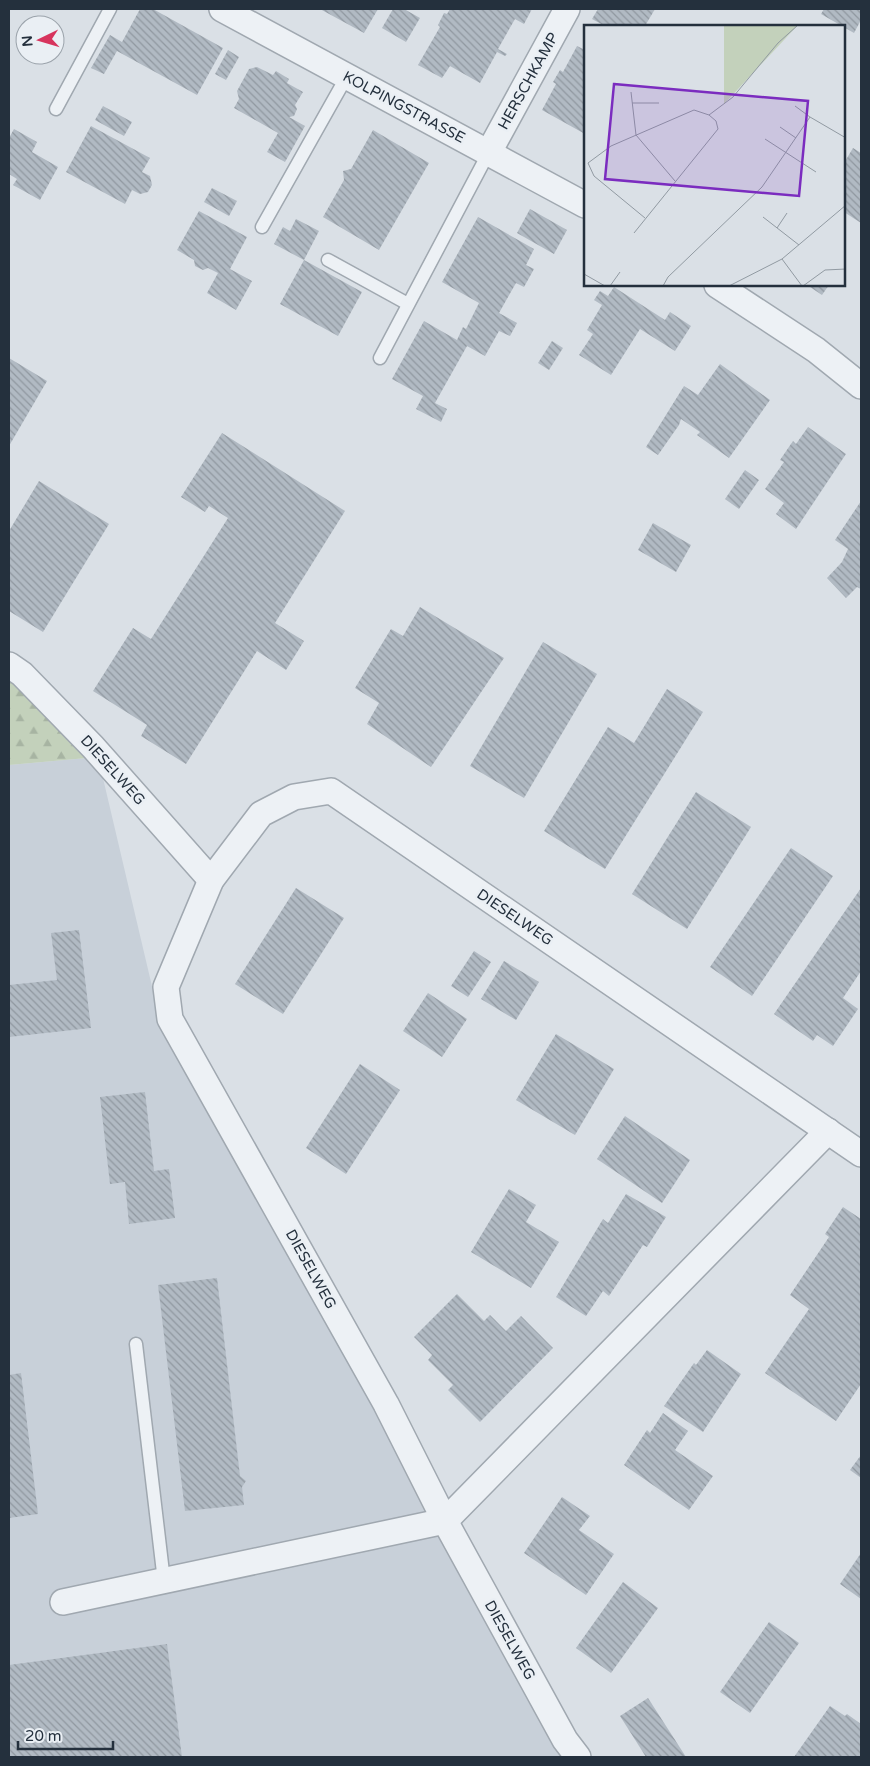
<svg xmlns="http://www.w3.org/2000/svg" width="870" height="1766" font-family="'Varela Round',sans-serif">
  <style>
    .built { fill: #c8d0d9 }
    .forest { fill: url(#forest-firs) }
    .building { fill: url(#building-back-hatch) }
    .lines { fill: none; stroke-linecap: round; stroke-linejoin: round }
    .lane-casing { stroke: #a0a8b0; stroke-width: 15 }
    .street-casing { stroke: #a0a8b0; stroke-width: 28 }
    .lane { stroke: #edf1f5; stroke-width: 12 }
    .street { stroke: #edf1f5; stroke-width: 25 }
    .labels { text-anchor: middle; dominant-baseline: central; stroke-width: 5; stroke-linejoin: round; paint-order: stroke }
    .street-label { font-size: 15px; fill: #24303d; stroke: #eaeff4 }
    .inset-road { fill: none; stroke: #919aa2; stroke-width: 1 }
    .view { fill: #7b2cbf; fill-opacity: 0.15; stroke: #7b2cbf; stroke-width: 2.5 }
    .inset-edge { fill: none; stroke: #24303d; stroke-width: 2.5 }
  </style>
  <defs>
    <pattern id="forest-firs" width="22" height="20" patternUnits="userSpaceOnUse" patternTransform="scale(1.25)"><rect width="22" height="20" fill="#c3d1bb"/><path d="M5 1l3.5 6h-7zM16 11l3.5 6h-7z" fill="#a7b4a2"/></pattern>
    <pattern id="building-back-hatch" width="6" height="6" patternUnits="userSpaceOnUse" patternTransform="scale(1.25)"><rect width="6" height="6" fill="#b1bac3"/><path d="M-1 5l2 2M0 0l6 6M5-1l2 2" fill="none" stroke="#9098a0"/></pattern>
  </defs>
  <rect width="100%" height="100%" fill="#dae0e6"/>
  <path class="built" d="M98 757 155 999 563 1757H9V765Z"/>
  <path class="forest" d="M9 676 98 757 9 765Z"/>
  <g class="building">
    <path d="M140 9H153L223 48 197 95 117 51 104 74 91 68 110 35 122 42Z"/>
    <path d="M320 9H378L364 33Z"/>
    <path d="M393 9H404L420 18 406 42 382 28Z"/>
    <path d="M450 9 500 10 532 9 524 24 515 19 498 49 507 54 505 56 497 52 480 83 450 66 442 78 418 65 440 27 438 25 444 13 447 14Z"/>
    <path d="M598 9H655L645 26H605L592 19Z"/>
    <path d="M824 9H861V20L854 33 821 14Z"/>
    <path d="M577 46 585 50V134L542 110 556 84 553 82 560 70 563 72Z"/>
    <path d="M228 50 239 57 226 80 215 74Z"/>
    <path d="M257 67 273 75 276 71 289 79 287 83 303 92 295 105 297 109 294 116 289 117 305 126 285 162 267 152 278 133 234 108 239 99 237 91 249 69Z"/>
    <path d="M103 106 132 122 124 136 95 120Z"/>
    <path d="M91 126 150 158 142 172 150 176 152 185 148 192 140 194 132 190 125 204 66 172Z"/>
    <path d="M14 129 37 142 32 152 58 167 40 200 13 185 17 179 9 174V138Z"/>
    <path d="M373 130 429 163 379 250 323 217 344 180 343 171 351 169Z"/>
    <path d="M853 148 861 153V223L844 212V163Z"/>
    <path d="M212 188 237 201 229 216 204 202Z"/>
    <path d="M530 209 567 230 554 254 517 233Z"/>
    <path d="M199 211 247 237 230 269 252 281 236 310 207 293 218 273 208 268 203 270 195 266 194 260 177 250Z"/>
    <path d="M478 217 534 249 526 265 534 269 524 287 516 283 499 313 517 323 510 336 499 331 485 356 467 346 435 403 447 409 441 422 416 409 423 396 392 379 424 321 457 340 463 327 466 329 479 303 442 282Z"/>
    <path d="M296 219 319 231 304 260 274 244 283 227 290 231Z"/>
    <path d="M304 260 362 292 338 336 280 304Z"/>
    <path d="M807 285H829L822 295Z"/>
    <path d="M614 287 665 320 670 312 691 326 675 351 640 329 611 375 579 355 593 334 587 330 602 305 594 300 600 291 608 296Z"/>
    <path d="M552 341 563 348 549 370 538 363Z"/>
    <path d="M9 358 47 381 9 446Z"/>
    <path d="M720 364 770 400 729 458 697 435 700 432 681 419 679 425 658 455 646 447 684 386 698 395Z"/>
    <path d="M808 427 846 454 796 529 776 514 784 503 765 489 784 462 780 460 793 441 796 444Z"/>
    <path d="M222 433 345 511 275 623 304 641 286 670 257 651 186 764 141 736 147 725 93 691 133 628 151 639 228 518 209 506 205 512 181 497Z"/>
    <path d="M745 470 759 480 739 509 725 499Z"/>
    <path d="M39 481 109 524 43 632 9 611V531Z"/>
    <path d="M861 501V589L857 587 846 598 827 578 842 562 848 549 835 540Z"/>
    <path d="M653 523 691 545 676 572 638 550Z"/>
    <path d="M420 607 504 658 431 767 367 724 379 703 355 688 391 629 403 636Z"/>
    <path d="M543 642 597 674 524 798 470 766Z"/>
    <path d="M667 689 703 712 605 869 544 831 608 727 634 743Z"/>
    <path d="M696 792 751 827 687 929 632 894Z"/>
    <path d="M791 848 833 876 752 996 710 967Z"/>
    <path d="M296 888 344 918 283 1014 235 984Z"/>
    <path d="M861 888V971L843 998 858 1009 833 1046 817 1035 813 1041 774 1014Z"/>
    <path d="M79 930 91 1028 9 1037V985L57 980 51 933Z"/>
    <path d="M474 951 491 962 468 997 451 986Z"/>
    <path d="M504 961 539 982 516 1020 481 999Z"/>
    <path d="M428 993 467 1019 442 1057 403 1031Z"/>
    <path d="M556 1034 614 1069 575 1135 516 1100Z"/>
    <path d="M360 1064 400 1090 346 1174 306 1148Z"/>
    <path d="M145 1092 154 1171 169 1169 175 1218 129 1224 125 1182 110 1184 100 1097Z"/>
    <path d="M625 1116 690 1160 662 1203 597 1159Z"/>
    <path d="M509 1189 536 1205 526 1222 559 1242 531 1288 471 1252Z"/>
    <path d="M626 1194 666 1217 647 1247 643 1245 609 1296 603 1291 586 1316 556 1297 603 1219 608 1223Z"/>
    <path d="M843 1207 861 1219V1384L836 1421 765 1373 809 1309 790 1295 829 1237 825 1234Z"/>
    <path d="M217 1278 240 1476 246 1481 242 1487 244 1505 185 1511 158 1285Z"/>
    <path d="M457 1294 484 1321 490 1315 506 1331 521 1316 553 1348 480 1422 448 1390 453 1385 428 1360 432 1355 414 1337Z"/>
    <path d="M707 1350 741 1374 703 1432 664 1406 694 1363 696 1365Z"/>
    <path d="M21 1373 38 1514 9 1518V1375Z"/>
    <path d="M663 1413 688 1431 675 1450 713 1476 689 1510 624 1465 647 1430 650 1433Z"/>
    <path d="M861 1455V1478L850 1470Z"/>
    <path d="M562 1497 590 1516 579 1530 614 1554 586 1595 524 1553Z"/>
    <path d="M861 1553V1599L840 1584Z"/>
    <path d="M623 1582 658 1608 611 1673 576 1648Z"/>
    <path d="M769 1622 799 1643 750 1713 720 1692Z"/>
    <path d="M167 1644 182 1757H9V1665Z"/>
    <path d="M648 1698 686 1757H646L620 1716Z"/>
    <path d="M830 1706 845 1716 847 1714 861 1724V1757H794Z"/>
  </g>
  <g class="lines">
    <defs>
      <g id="lane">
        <path d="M56 109 110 9"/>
        <path d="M262 227 347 76"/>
        <path d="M328 260 408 304"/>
        <path d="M380 358 489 152"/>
        <path d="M136 1344 164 1581"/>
      </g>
      <g id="street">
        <path d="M222 9 585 205"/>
        <path d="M489 152 567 9"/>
        <path d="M717 285 816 350 861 386"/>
        <path d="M9 665 22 674 93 747 211 880"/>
        <path d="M63 1602 445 1521 828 1131"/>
        <path d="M578 1757 565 1740 445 1521 386 1404 170 1019 166 987 211 880 261 814 294 797 331 791 861 1154"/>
      </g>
    </defs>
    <use href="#lane" class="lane-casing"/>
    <use href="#street" class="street-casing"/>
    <use href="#lane" class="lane"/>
    <use href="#street" class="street"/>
  </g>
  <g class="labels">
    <g class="street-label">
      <text transform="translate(528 81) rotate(-61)">HERSCHKAMP</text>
      <text transform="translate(404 107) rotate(28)">KOLPINGSTRASSE</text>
      <text transform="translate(113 770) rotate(48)">DIESELWEG</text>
      <text transform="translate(515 917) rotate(34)">DIESELWEG</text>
      <text transform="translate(311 1269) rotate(61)">DIESELWEG</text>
      <text transform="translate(510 1640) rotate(61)">DIESELWEG</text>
    </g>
  </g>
  <g transform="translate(584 25)">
    <rect width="261" height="261" fill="#dae0e6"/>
    <path d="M140 0H214L140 79Z" fill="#c3d1bb"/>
    <path class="inset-road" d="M47 67 52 110 91 156M48 78H75M211 81 226 92M125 90 149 72 194 18 214 0M196 102 212 113M181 114 232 147M179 192 215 220M193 203 203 188M50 208 134 104 132 96 125 90 110 85 27 121 4 138 10 151 61 193M198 234 218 261M0 249 21 261M26 261 36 247M79 261 84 252 178 162 226 92 262 113M145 261 198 234 262 180M219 261 241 245 262 244"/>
    <path class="view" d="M30 59 224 76 215 171 21 154Z"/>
    <rect width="261" height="261" class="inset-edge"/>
  </g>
  <rect width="870" height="1766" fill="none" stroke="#24303d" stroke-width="20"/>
  <g transform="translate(40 40) rotate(265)"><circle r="24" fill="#eaeff4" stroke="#9ba3ab"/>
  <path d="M0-4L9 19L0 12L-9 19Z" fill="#d7345d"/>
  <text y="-8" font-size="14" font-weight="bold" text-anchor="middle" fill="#24303d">N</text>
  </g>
  <path d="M18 1741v8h95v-8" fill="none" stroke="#24303d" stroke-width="2.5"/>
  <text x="25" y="1741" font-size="15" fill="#24303d" stroke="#eaeff4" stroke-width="4" paint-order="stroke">20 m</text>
</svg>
